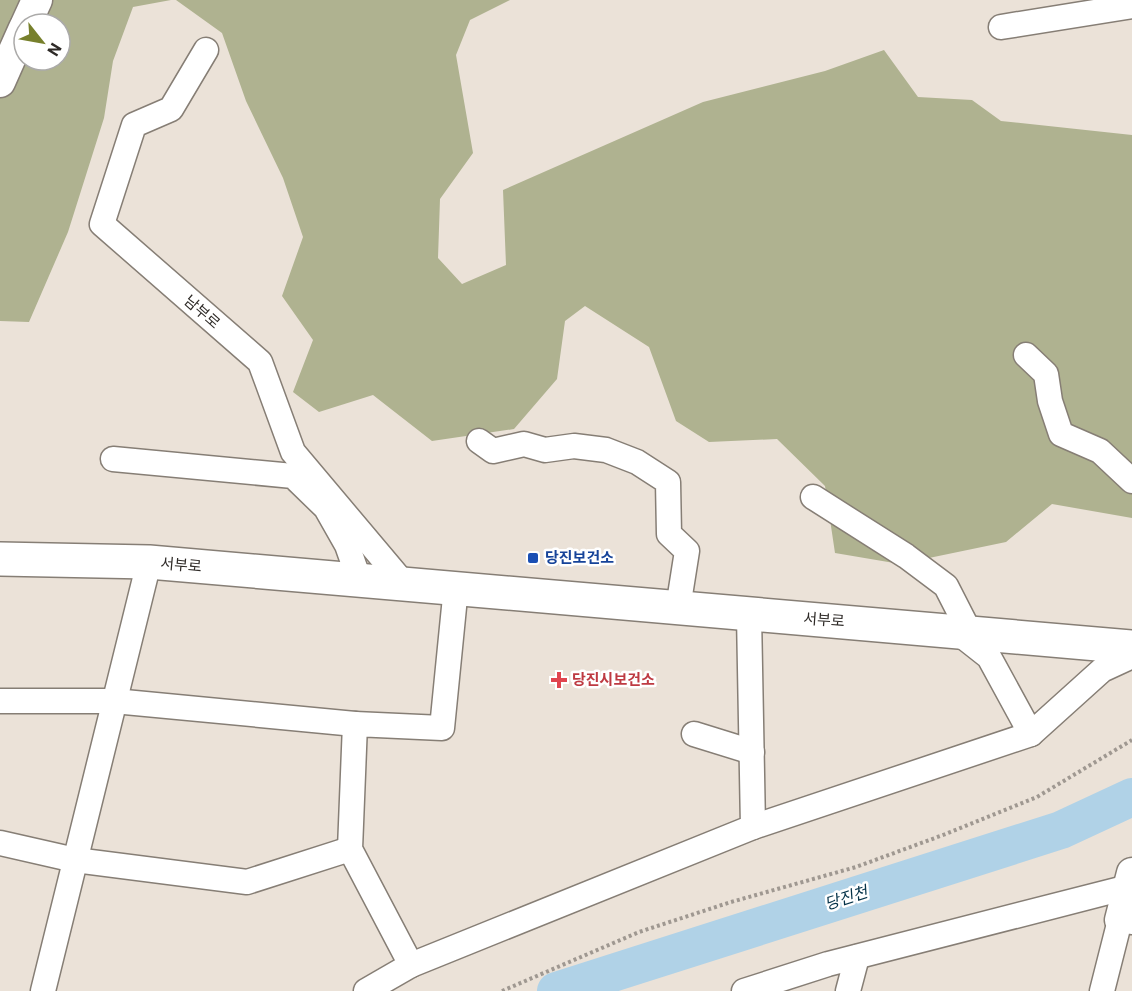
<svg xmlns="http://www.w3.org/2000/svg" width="1132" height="991" font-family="Roboto,'Noto Sans KR',sans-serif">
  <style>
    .forest { fill: #afb290; fill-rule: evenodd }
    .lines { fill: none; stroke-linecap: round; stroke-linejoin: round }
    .river { stroke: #b0d2e7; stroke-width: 38 }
    .minor-casing { stroke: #867e75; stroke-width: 27 }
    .tertiary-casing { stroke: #867e75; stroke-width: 33 }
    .secondary-casing { stroke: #867e75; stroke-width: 36 }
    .path { stroke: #9f9891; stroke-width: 4; stroke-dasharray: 3 3; stroke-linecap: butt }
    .minor { stroke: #fff; stroke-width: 24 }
    .tertiary { stroke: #fff; stroke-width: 30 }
    .secondary { stroke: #fff; stroke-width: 33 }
    .transit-dot { fill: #1a4fb4; stroke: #fff; stroke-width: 2 }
    .health-dot { fill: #e0444e; stroke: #fff; stroke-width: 2 }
    .labels { text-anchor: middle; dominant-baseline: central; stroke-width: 5; stroke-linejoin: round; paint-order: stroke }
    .street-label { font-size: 15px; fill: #2e2a27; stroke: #fff }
    .transit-label { font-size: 15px; font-weight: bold; fill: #164399; stroke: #fff; text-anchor: start }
    .health-label { font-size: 15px; font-weight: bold; fill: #be3a42; stroke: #fff; text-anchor: start }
    .water-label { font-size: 16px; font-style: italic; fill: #043248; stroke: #fff }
  </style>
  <rect width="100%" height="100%" fill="#ebe2d8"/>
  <g class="forest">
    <path d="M0 0H171L133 7 113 61 104 118 68 232 29 322 0 321ZM24 24H60V60H24Z"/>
    <path d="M176 0H510L470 20 456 55 473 153 440 199 438 258 462 284 506 265 503 190 703 102 825 71 884 50 918 97 972 100 1001 121 1132 135V518L1052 504 1006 542 900 564 835 553 825 486 777 439 709 442 676 421 649 347 585 306 565 321 557 379 514 429 432 441 373 395 319 412 293 392 313 340 282 296 303 237 283 178 246 101 222 33Z"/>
  </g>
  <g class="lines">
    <path class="river" d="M556 991 1061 830 1132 797"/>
    <defs>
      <g id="minor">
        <path d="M1001 27 1132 6"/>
        <path d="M206 50 171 109 134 125 102 224 260 362 293 452 405 585"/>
        <path d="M1026 355 1046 374 1050 401 1061 434 1100 451 1132 481"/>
        <path d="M479 441 493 451 524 444 545 450 574 446 606 450 637 462 668 482 669 534 687 551 678 608"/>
        <path d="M113 459 293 476 326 508 347 545 360 582"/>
        <path d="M813 497 906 556 946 586 969 631"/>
        <path d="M456 587 442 728 355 724 350 849 411 965 753 827 749 615"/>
        <path d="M956 631 989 657 1031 734 1102 670 1132 656"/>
        <path d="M0 701H114L355 724"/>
        <path d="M694 734 752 752"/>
        <path d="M753 827 1031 734"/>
        <path d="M0 843 75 860 247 882 350 849"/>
        <path d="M43 991 149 562"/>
        <path d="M366 991 411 965"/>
        <path d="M744 991 828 964 1128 887"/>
        <path d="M848 991 857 957"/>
        <path d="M1102 991 1120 920 1132 922"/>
      </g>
      <g id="tertiary">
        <path d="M26 24 37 0"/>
        <path d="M0 82 24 28"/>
        <path d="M1120 920 1132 873"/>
      </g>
      <path id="secondary" d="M0 559 149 562 1132 647"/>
    </defs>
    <use href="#minor" class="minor-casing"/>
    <use href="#tertiary" class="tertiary-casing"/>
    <use href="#secondary" class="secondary-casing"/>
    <path class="path" d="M502 991 639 932 731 902 856 867 943 835 1037 797 1132 740"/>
    <use href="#minor" class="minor"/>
    <use href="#tertiary" class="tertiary"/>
    <use href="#secondary" class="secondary"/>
  </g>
  <rect class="transit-dot" x="527" y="552" width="12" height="12" rx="3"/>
  <path class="health-dot" d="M556 671h6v6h6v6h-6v6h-6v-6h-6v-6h6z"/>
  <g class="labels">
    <g class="street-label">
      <text transform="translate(202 312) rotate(41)">남부로</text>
      <text transform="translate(181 565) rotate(5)">서부로</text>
      <text transform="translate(824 620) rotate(4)">서부로</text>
    </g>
    <g class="transit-label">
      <text x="545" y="558">당진보건소</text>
    </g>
    <g class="health-label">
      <text x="572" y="680">당진시보건소</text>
    </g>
    <g class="water-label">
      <text transform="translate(846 898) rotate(-18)">당진천</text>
    </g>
  </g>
  <g transform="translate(42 42) rotate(121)"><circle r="28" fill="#ffffff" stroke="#abaaa9" stroke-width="1.5"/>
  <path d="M0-4.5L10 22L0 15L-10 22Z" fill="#77802c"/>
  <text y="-9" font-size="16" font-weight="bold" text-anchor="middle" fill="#2e2a27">N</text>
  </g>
</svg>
